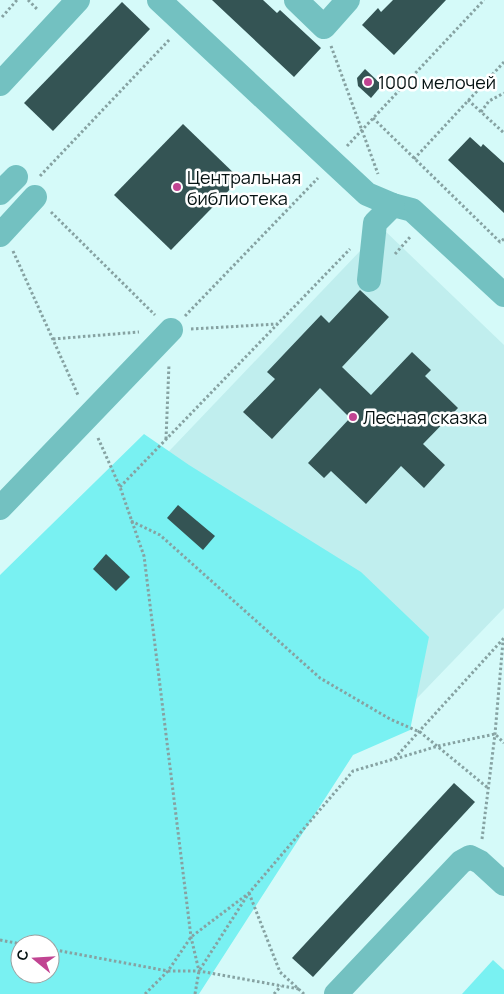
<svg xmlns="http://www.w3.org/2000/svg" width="504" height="994" font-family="Manrope,sans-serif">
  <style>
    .built { fill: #c0eeee }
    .green { fill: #79f1f2; fill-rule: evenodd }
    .building { fill: #345454 }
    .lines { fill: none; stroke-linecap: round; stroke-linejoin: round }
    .path { stroke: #86a2a2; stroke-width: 3; stroke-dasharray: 2.5 2.5; stroke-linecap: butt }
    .minor { stroke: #73c1c1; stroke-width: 24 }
    .poi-dot { fill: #c14492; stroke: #fff; stroke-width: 2 }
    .labels { text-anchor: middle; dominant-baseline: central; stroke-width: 5; stroke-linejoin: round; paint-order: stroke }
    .poi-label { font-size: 18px; fill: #051212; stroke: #fff; text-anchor: start }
  </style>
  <rect width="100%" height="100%" fill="#d5faf9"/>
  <path class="built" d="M382 228 504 345V608L397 719 133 489Z"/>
  <g class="green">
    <path d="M144 434 189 465 361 572 429 637 410 730 353 755 199 994H0V575ZM20 944H50V974H20Z"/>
    <path d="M493 960 504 970V994H462Z"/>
  </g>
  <g class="building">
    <path d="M212 0H263L277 13 280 10 321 48 294 77Z"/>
    <path d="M393 0H446L394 55 362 25 378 8 381 12Z"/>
    <path d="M122 2 150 29 53 131 24 103Z"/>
    <path d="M365 69 382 85 371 98 358 86 357 78Z"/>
    <path d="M183 124 240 179 171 250 114 195Z"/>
    <path d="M470 137 481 147 483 144 504 163V213L448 160Z"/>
    <path d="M360 290 389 317 342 367 371 395 412 352 431 370 425 376 458 408 423 444 445 465 424 488 401 466 366 504 331 471 324 478 308 463 350 418 320 388 272 439 243 412 275 379 267 372 284 354 321 315 329 323Z"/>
    <path d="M178 505 215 536 203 550 167 518Z"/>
    <path d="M106 554 130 577 116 591 93 569Z"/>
    <path d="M454 783 475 802 313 977 292 958Z"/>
  </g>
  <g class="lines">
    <g class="path">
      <path d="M28 0 38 10"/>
      <path d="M2 17 17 0"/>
      <path d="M331 46 378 174"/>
      <path d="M468 100 504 133"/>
      <path d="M481 112 489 101 504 93"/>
      <path d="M373 118 500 242 504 239"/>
      <path d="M347 146 484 0"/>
      <path d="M414 159 504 62"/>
      <path d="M40 176 170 39"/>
      <path d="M51 212 155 315"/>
      <path d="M13 251 78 395"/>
      <path d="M395 254 411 236"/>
      <path d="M185 316 318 178"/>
      <path d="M191 329 277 324"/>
      <path d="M53 339 139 332"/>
      <path d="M98 438 120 487 144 556 191 937 199 971"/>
      <path d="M166 439 169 364"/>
      <path d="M120 487 350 249"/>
      <path d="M131 521 160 535 320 678 390 719 420 732 488 788"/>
      <path d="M395 759 438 746 495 734 504 743"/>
      <path d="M482 839 495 734 503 641"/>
      <path d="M249 893 280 972 304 994"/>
      <path d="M0 940 21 944"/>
      <path d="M50 949 168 971H199L299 989"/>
      <path d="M145 994 168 971 191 937 249 893 353 771 394 759 504 638"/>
      <path d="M195 994 199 971 247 896"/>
      <path d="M274 994 281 986"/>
    </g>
    <g class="minor">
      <path d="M159 0 367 194 393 205 412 210 504 295"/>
      <path d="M296 0 324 27 348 0"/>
      <path d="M0 84 78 0"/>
      <path d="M0 193 16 177"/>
      <path d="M0 235 35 197"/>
      <path d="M369 280 375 223 393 205"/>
      <path d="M0 508 171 330"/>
      <path d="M336 994 461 862 470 857 480 862 504 884"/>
    </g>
  </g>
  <g class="poi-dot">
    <circle cx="368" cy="82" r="5"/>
    <circle cx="177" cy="187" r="5"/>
    <circle cx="353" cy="417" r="5"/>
  </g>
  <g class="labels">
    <g class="poi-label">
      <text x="378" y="82">1000 мелочей</text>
      <text x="187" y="177">Центральная<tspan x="187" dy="21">библиотека</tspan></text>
      <text x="363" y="417">Лесная сказка</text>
    </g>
  </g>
  <g transform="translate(35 959) rotate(288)"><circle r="24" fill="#ffffff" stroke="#9ba0a0"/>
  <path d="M0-4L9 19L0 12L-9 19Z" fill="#c14492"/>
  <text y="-8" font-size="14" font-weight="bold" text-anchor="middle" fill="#051212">С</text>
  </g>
</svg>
